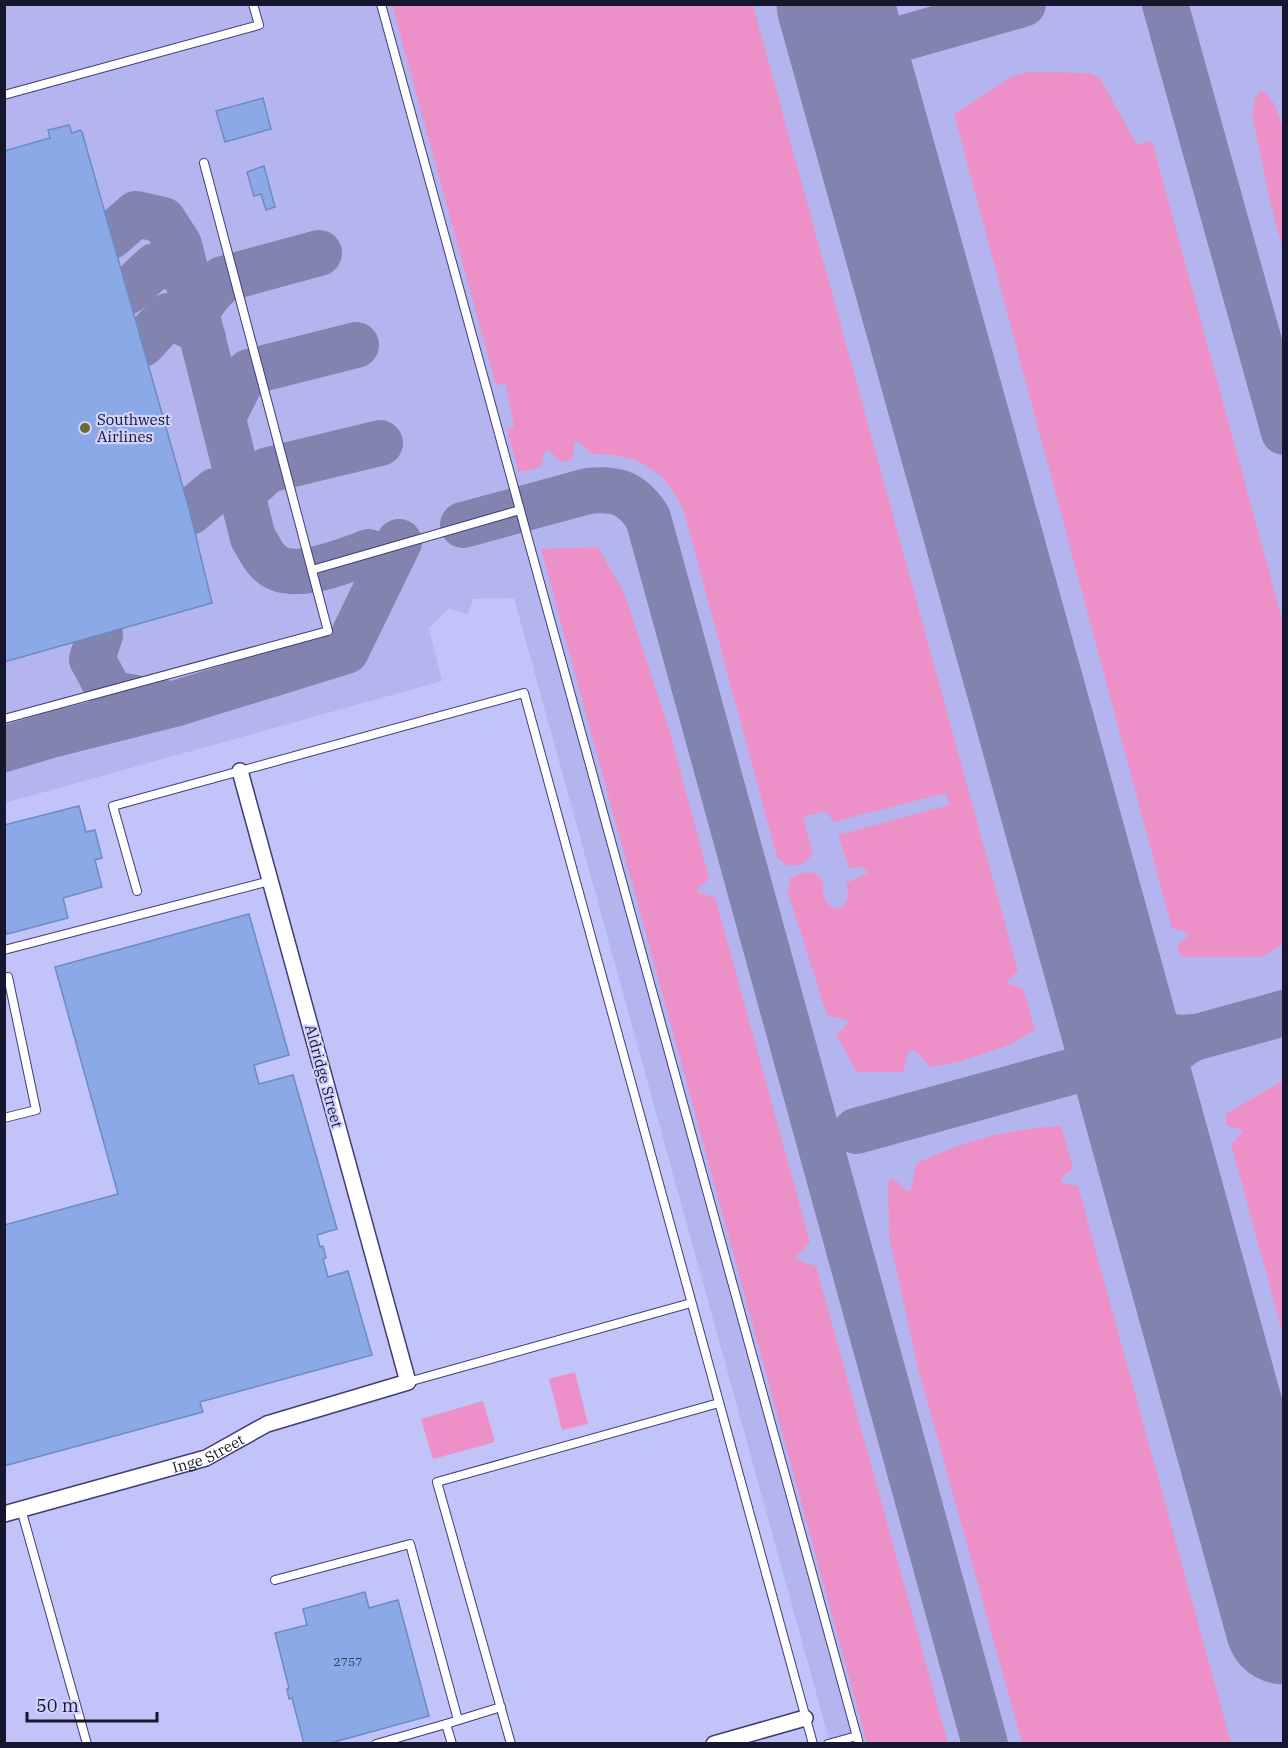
<svg xmlns="http://www.w3.org/2000/svg" width="1288" height="1748" font-family="'IBM Plex Serif',serif">
  <style>
    .built { fill: #b4b5ef }
    .green { fill: #ed90c8 }
    .lines { fill: none; stroke-linecap: round; stroke-linejoin: round }
    .taxiway { stroke: #8283ae; stroke-width: 46 }
    .runway { stroke: #8283ae; stroke-width: 117 }
    .building { fill: #8ba9e6; stroke: #6d8ac5; stroke-width: 1.5 }
    .lane-casing { stroke: #403d76; stroke-width: 10 }
    .street-casing { stroke: #403d76; stroke-width: 18 }
    .lane { stroke: #fff; stroke-width: 8 }
    .street { stroke: #fff; stroke-width: 15 }
    .poi-dot { fill: #6c6734; stroke: #d0d2fb; stroke-width: 2 }
    .labels { text-anchor: middle; dominant-baseline: central; stroke-width: 4.5; stroke-linejoin: round; paint-order: stroke }
    .number-label { font-size: 12px; fill: #343b5d }
    .poi-label { font-size: 15px; fill: #17162f; stroke: #d0d2fb; text-anchor: start }
    .street-label { font-size: 15px; fill: #17162f; stroke: #d0d2fb }
  </style>
  <rect width="100%" height="100%" fill="#c2c3f9"/>
  <path class="built" d="M5 5H1283V1743H830L514 598 473 599 468 615 449 608 429 628 442 681 5 803Z"/>
  <g class="green">
    <path d="M392 5H753L1018 971 1007 981 1009 984 1023 988 1035 1030 1009 1045 961 1061 931 1067 913 1049 909 1051 903 1072H857L836 1035 848 1023 847 1020 827 1015 787 890 789 889 790 878C802 871 819 868 823 884 824 891 822 898 828 904 830 906 833 907 836 909 849 905 850 895 846 883L868 873 863 867 849 868 838 835 949 805 946 793 833 822 827 811 803 817 812 849C813 862 795 869 785 864 782 862 780 859 777 857L684 512C667 470 637 453 592 454L579 442H575L572 459 561 462 549 450 545 451 541 467 519 472 507 430 514 427 506 384 496 385Z"/>
    <path d="M1028 72 1090 73 1100 78 1137 145 1152 141 1283 623V944L1262 957H1182L1177 947 1188 935 1186 932 1172 928 954 114 1011 77Z"/>
    <path d="M1261 91 1267 94 1274 103 1283 129V250L1271 206 1252 114 1256 96Z"/>
    <path d="M598 547 624 593 670 732 709 878 697 890 699 893 715 897 810 1242 795 1258 797 1260 816 1266 948 1743H867L541 549Z"/>
    <path d="M1283 1081V1334L1231 1144 1242 1133V1130L1226 1125V1114Z"/>
    <path d="M1061 1126 1073 1168 1061 1179 1062 1183 1078 1186 1231 1743H1022L918 1368 889 1236 888 1182 893 1178 907 1191H910L917 1163C963 1141 1010 1128 1061 1126Z"/>
    <path d="M575 1372 588 1424 562 1430 549 1379Z"/>
    <path d="M483 1401 495 1442 433 1459 421 1419Z"/>
  </g>
  <g class="lines">
    <g class="taxiway">
      <path d="M1165 4 1284 432"/>
      <path d="M907 37 1023 4"/>
      <path d="M111 236 136 214 163 220 179 245 253 538C258 545 262 556 269 562 290 584 344 561 369 552"/>
      <path d="M127 292 155 266H169L186 274"/>
      <path d="M196 312 208 295 223 279 319 253"/>
      <path d="M142 344 168 316 197 329 203 338"/>
      <path d="M223 417 239 385 249 372 356 345"/>
      <path d="M190 512 215 491 235 487 242 493 268 470 380 443"/>
      <path d="M463 525 588 491C617 488 632 493 648 518L985 1744"/>
      <path d="M100 635 92 659 111 694 165 703"/>
      <path d="M4 749 51 735 174 704 346 651 399 542"/>
      <path d="M1110 995C1123 1025 1162 1041 1193 1037"/>
      <path d="M1143 1113C1142 1080 1165 1053 1193 1038"/>
      <path d="M856 1131 1284 1013"/>
    </g>
    <path class="runway" d="M835 4 1033 715 1284 1626"/>
  </g>
  <g class="building">
    <path d="M263 98 271 129 225 142 216 111Z"/>
    <path d="M69 125 72 133 80 130 82 132 190 512 212 603 4 662V151L50 138 48 130Z"/>
    <path d="M264 166 275 207 266 210 261 194 254 196 247 172Z"/>
    <path d="M79 806 86 832 95 830 102 858 95 860 102 887 63 898 68 918 7 934 4 926V825Z"/>
    <path d="M249 914 289 1055 254 1065 259 1084 293 1075 337 1229 317 1235 320 1247 323 1246 326 1258 323 1259 328 1277 348 1271 372 1355 200 1402 203 1412 4 1466V1225L118 1194 55 967Z"/>
    <path d="M365 1592 369 1608 398 1600 429 1716 327 1744H304L292 1698 289 1699 287 1689 289 1688 275 1633 307 1625 303 1609Z"/>
  </g>
  <g class="lines">
    <defs>
      <g id="lane">
        <path d="M381 4 859 1744"/>
        <path d="M4 95 259 25 253 4"/>
        <path d="M312 570 520 510"/>
        <path d="M4 719 328 631 204 163"/>
        <path d="M137 891 113 806 524 693 813 1744"/>
        <path d="M4 950 270 881"/>
        <path d="M4 1118 36 1110 8 977"/>
        <path d="M408 1382 691 1303"/>
        <path d="M21 1509 87 1744"/>
        <path d="M275 1580 410 1544 458 1720"/>
        <path d="M376 1744 446 1724"/>
        <path d="M452 1744 446 1724 501 1707"/>
        <path d="M511 1744 437 1482 719 1403"/>
        <path d="M828 1744 857 1736"/>
      </g>
      <g id="street">
        <path id="s1" d="M4 1514 206 1458 267 1424 408 1382 240 771"/>
        <path d="M714 1744 805 1718"/>
      </g>
    </defs>
    <use href="#lane" class="lane-casing"/>
    <use href="#street" class="street-casing"/>
    <use href="#lane" class="lane"/>
    <use href="#street" class="street"/>
  </g>
  <circle class="poi-dot" cx="85" cy="428" r="6"/>
  <g class="labels">
    <g class="number-label">
      <text x="348" y="1661">2757</text>
    </g>
    <g class="poi-label">
      <text x="97" y="419">Southwest<tspan x="97" dy="17">Airlines</tspan></text>
    </g>
    <g class="street-label">
      <text transform="translate(324 1076) rotate(75)">Aldridge Street</text>
      <text stroke="none"><textPath href="#s1" startOffset="213">Inge Street</textPath></text>
    </g>
  </g>
  <rect width="1288" height="1748" fill="none" stroke="#17162f" stroke-width="12"/>
  <path d="M27 1712v9h130v-9" fill="none" stroke="#17162f" stroke-width="3"/>
  <text x="36" y="1712" font-size="18" fill="#17162f" stroke="#d0d2fb" stroke-width="4.5" paint-order="stroke">50 m</text>
</svg>
